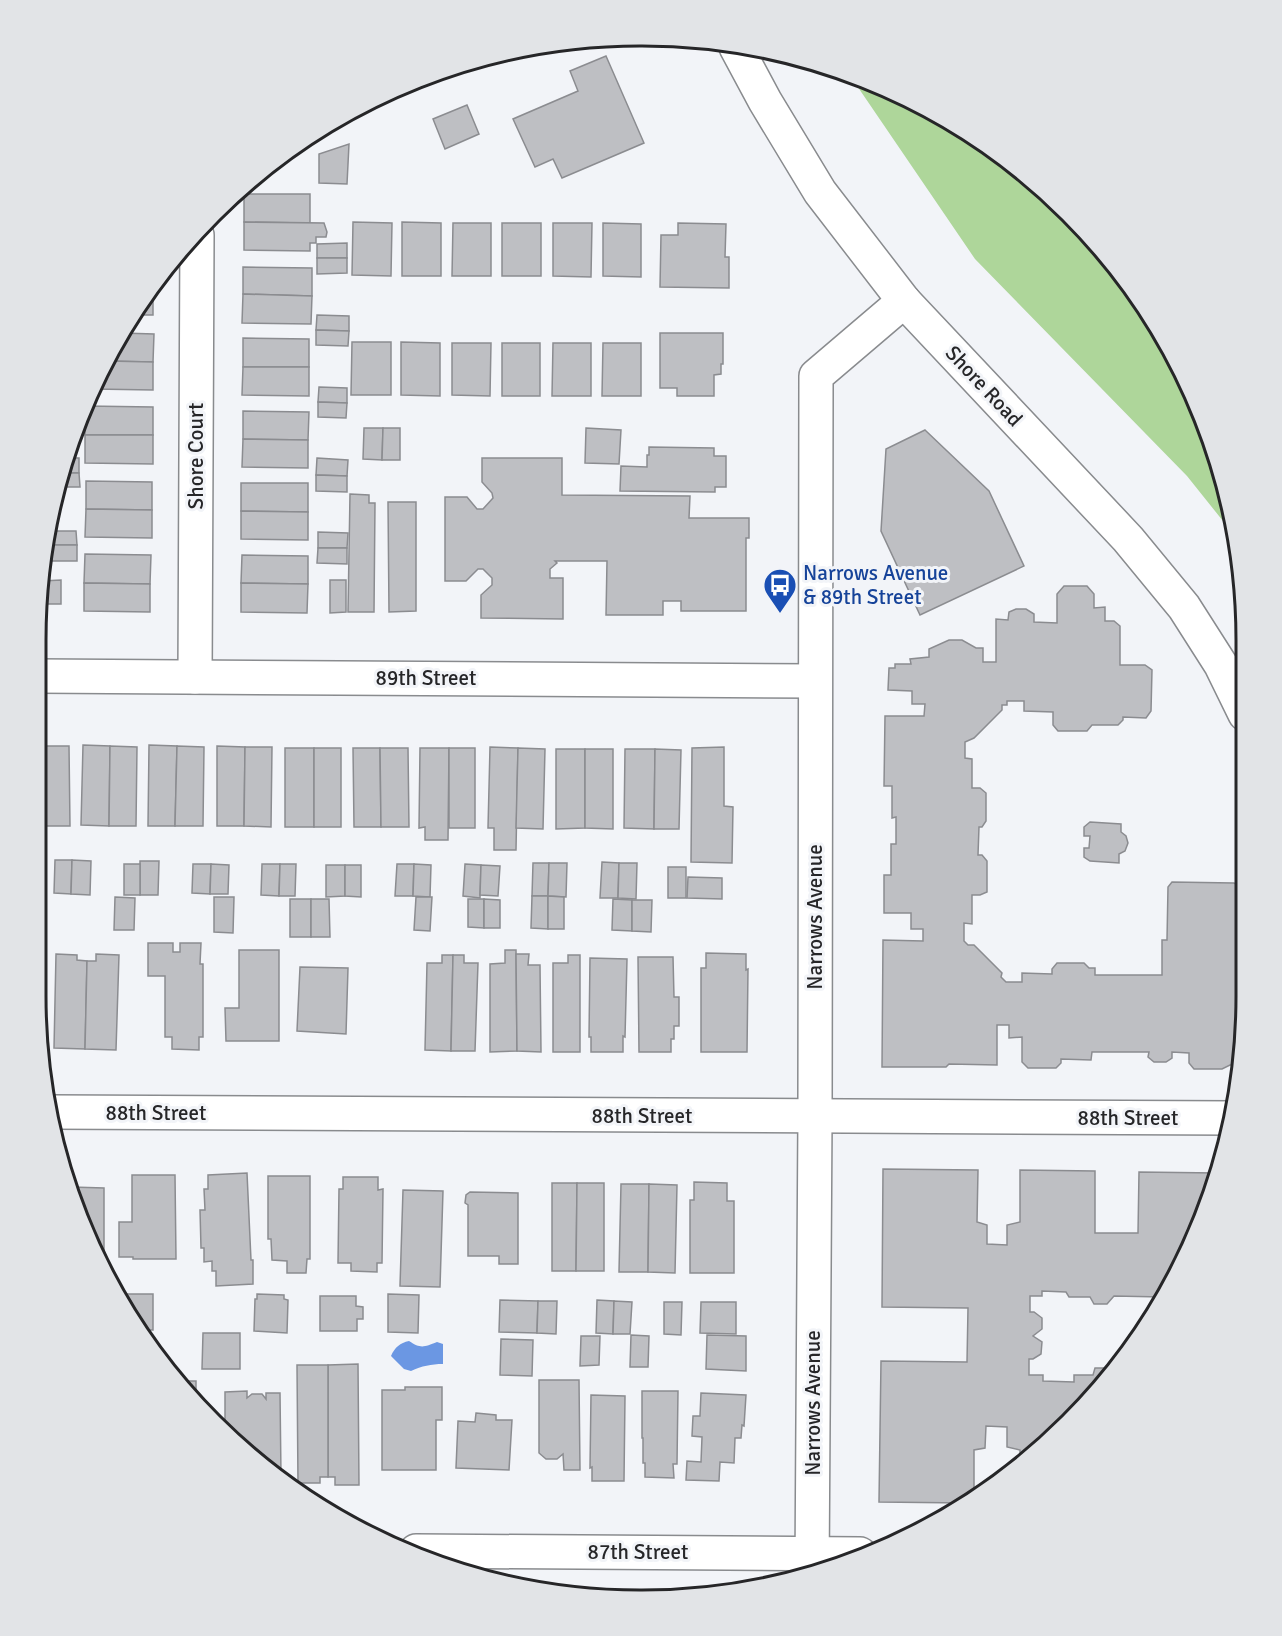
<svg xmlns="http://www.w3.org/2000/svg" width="1282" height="1636" font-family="Signika,sans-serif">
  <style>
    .green { fill: #aed69a }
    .water { fill: #6b97e3 }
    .building { fill: #bebfc3; stroke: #8b8c90; stroke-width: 1.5 }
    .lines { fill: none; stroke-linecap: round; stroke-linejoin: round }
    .street-casing { stroke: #898b8e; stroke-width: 36 }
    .secondary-casing { stroke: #898b8e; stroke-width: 36 }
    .street { stroke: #fff; stroke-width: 33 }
    .secondary { stroke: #fff; stroke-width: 33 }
    .labels { text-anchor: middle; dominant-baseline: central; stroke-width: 6; stroke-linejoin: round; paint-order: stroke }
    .street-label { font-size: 21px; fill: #262628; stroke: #f2f4f8 }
    .transit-label { font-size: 21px; fill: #164399; stroke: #f2f4f8; text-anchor: start }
    .rim { fill: none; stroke: #262628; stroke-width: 3 }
  </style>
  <rect width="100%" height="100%" fill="#f2f4f8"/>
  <path class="green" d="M851 77 908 98 1009 161 1096 242 1165 338 1214 447 1231 531 1187 476 975 259Z"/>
  <path class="water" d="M409 1341C421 1349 424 1347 437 1342L443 1344V1364C431 1364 422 1366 411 1371L404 1369 391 1356C395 1347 400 1343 409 1341Z"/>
  <g class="building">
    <path d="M606 56 644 143 562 178 553 159 535 167 513 119 578 91 570 71Z"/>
    <path d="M467 105 479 134 445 149 433 119Z"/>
    <path d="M349 144 347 184 319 183V154Z"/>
    <path d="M244 194H310V223L244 222Z"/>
    <path d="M244 222 324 223 327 232 326 237H316V243H310V251L244 250Z"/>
    <path d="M353 222 392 223 391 276 352 275Z"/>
    <path d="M402 222 441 223V276H402Z"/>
    <path d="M453 223H491V276H452Z"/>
    <rect x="502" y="223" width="39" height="53"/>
    <path d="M553 223H592L591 277 553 276Z"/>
    <path d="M603 223 641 224V277L603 276Z"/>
    <path d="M678 223 726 224 725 257H729V288L660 287 661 235H678Z"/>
    <path d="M347 243V258H317V244Z"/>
    <path d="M317 258H347V273L317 274Z"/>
    <path d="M243 267 312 268V296L243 294Z"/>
    <path d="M150 289H153V315H133Z"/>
    <path d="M243 294 312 296 311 324 242 323Z"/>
    <path d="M317 315 349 316V331L316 330Z"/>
    <path d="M316 330 349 331 348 346 316 345Z"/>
    <path d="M121 333 154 334 153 362 107 361Z"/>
    <path d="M660 333H723V364H721V374L714 375V396H677V388H660Z"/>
    <path d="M243 338 309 339V367H243Z"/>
    <path d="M352 342H391V395H351Z"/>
    <path d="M401 342 440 343V396L401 395Z"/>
    <path d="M452 343H491L490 396 452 395Z"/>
    <rect x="502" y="343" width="38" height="53"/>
    <path d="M553 343H591V396H552Z"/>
    <path d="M603 343H641V396H602Z"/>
    <path d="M107 361 153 362V390L94 389Z"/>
    <path d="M243 367H309V396L242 395Z"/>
    <path d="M319 387 347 388V403L318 402Z"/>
    <path d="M318 402 347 403 346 418 318 417Z"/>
    <path d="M86 406 153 407V435H85V409Z"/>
    <path d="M243 411 309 412 308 440 243 439Z"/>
    <path d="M364 428H383L382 460 363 459Z"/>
    <path d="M383 428H400V460H382Z"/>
    <path d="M586 428 621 430 619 464 585 463Z"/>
    <path d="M925 430 989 491 1024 566 920 615 881 531 886 449Z"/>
    <path d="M85 435H153V464L85 463Z"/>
    <path d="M243 439 308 440V468L242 467Z"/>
    <path d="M649 447 714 448V456H726V487H715V492L620 491 621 466 647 467V455H649Z"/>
    <path d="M66 458H79V473H63Z"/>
    <path d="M317 458 348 460 347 476 316 475Z"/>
    <path d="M482 458H562V495L690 496 689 518H749V538H746V611H681V601H663V615H606L607 561H555L557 563 550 569V578H563V619L481 618V595L492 585V578L483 569H478L466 581H445V497H467L477 509H483L493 498 492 493 482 482Z"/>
    <path d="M63 473H79L80 487H60Z"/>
    <path d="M316 475 347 476V492L316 491Z"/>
    <path d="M86 481 152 482V510L86 509Z"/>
    <path d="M241 483H308V512L241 511Z"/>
    <path d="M350 494 369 495V503H375L374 612H348Z"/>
    <path d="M388 502H416V611L389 612Z"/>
    <path d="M86 509 152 510V538L85 537Z"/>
    <path d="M241 511 308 512V540L241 539Z"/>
    <path d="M51 531H76L77 545H49Z"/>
    <path d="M318 532 348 533 347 548H318Z"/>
    <path d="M49 545H77V561H47Z"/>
    <path d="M318 548H347V564L317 563Z"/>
    <path d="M85 554 151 555 150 584 84 583Z"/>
    <path d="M242 555 308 556V584L241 583Z"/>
    <path d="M61 580V604H43L42 581Z"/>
    <path d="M330 580H346V612L330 613Z"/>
    <path d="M84 583 150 584V612L84 611Z"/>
    <path d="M241 583 308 584 307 613 241 612Z"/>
    <path d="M1064 586H1087L1094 594V608L1105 607V621H1114L1120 626V665H1145L1152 670 1151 711 1146 718 1123 717V720L1118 725H1092L1087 731H1058L1053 725V712L1024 711V701H1007V705H1002V710L974 738 965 742V758L972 759V788H980L986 793V821L982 827H979L978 855H982L987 861V892L980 895H972V924L964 923V941L968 945H974L1002 973 1001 977 1006 982H1022V973L1052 974V969L1057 963H1084L1089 968H1095V975H1162V940H1167L1168 887 1172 882 1234 883 1240 886 1239 922 1246 923 1245 962H1246V995L1239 1065H1230L1222 1069H1194L1189 1063V1053L1172 1052V1058L1166 1062H1154L1148 1057 1149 1052H1092L1091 1060 1061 1059V1063L1056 1068H1028L1022 1062V1037L1009 1038V1025H997V1065L949 1064 946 1067H882L883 940 923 941V929H911V913H884V875H891V844H896V817L892 818V786H884L885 716H924L925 704H912V691L888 690 889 668H895V664H911L910 659 929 657V649L949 640H962L976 648H983V662H996V619L1008 620 1009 612 1016 609H1026L1034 614V622L1057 623V594Z"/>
    <path d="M83 745 110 746 109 826 81 825Z"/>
    <path d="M149 745 177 746 175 826H148Z"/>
    <path d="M39 746H69L70 826H39Z"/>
    <path d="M110 746 137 747 136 826H109Z"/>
    <path d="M177 746 204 747 203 826H175Z"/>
    <path d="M217 746 245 747 244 826H217Z"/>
    <path d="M245 747H272L271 827 244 826Z"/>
    <path d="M490 747 518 748 516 850H494V828H488Z"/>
    <path d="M724 747V806L733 807 732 863 691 862 692 748Z"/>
    <rect x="285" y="748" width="29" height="79"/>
    <rect x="314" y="748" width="27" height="79"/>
    <path d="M353 748H380L381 827H354Z"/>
    <path d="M380 748H408L409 827H381Z"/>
    <path d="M420 748H449L448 840H425V827L419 828Z"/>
    <rect x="449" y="748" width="26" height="80"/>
    <path d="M518 748 545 749 543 829 516 828Z"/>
    <path d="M556 749H585V828L556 829Z"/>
    <path d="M585 749H613V829L585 828Z"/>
    <path d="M625 749H655L654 829 624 828Z"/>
    <path d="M655 749 681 750 679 829H654Z"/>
    <path d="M1090 822 1121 824V832L1126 836 1128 843 1125 851 1119 854V863L1090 861 1084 857V848H1089L1090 836H1084V827Z"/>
    <path d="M55 860H72L71 894 54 893Z"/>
    <path d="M72 860 91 861 90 895 71 894Z"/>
    <path d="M140 861H159L158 895H140Z"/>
    <path d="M602 862 619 863 618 898H600Z"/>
    <path d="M533 863H549L548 896H532Z"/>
    <path d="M549 863H567L566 897 548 896Z"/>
    <path d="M619 863H637L636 899 618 898Z"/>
    <rect x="124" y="864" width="16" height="31"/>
    <path d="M193 864H211L210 894 192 893Z"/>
    <path d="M211 864 229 865 228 894H210Z"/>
    <path d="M262 864H280L279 896 261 895Z"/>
    <path d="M280 864H296L295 896H279Z"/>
    <path d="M397 864H414L413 896H395Z"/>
    <path d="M414 864 431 865 430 897 413 896Z"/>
    <path d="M465 864 481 865 480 898 463 896Z"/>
    <path d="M326 865H345V896L326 897Z"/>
    <path d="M345 865H361V897L345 896Z"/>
    <path d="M481 865 500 866 498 896 480 895Z"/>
    <rect x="668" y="867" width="18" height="31"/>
    <path d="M688 877 722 878V899L687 898Z"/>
    <path d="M532 896H548V929L531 928Z"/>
    <path d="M548 896 564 897V929H548Z"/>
    <path d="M115 897 135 898 134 930H114Z"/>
    <path d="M214 897H234L233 933 214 932Z"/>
    <path d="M416 897H432L430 931 414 930Z"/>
    <rect x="290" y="899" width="21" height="38"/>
    <path d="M311 899H329L330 937H311Z"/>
    <path d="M468 899H484V928L468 927Z"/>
    <path d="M484 899 500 900V928H484Z"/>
    <path d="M613 899 632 900V931L612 930Z"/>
    <path d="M632 900H652L651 932 632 931Z"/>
    <path d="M148 943H173V952H180V943H201L200 964H203V1037H199V1050L172 1049V1037H165V976H148Z"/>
    <path d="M239 950H279V1041H226L225 1008H239Z"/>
    <path d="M505 950H516L517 1051 490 1052V964L505 963Z"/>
    <path d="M706 953 746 954V970L748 969 747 1052H701V968H706Z"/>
    <path d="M56 954 77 955V960L87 961 85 1049 54 1048Z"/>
    <path d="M96 954 119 955 116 1050 85 1049 87 961H96Z"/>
    <path d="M516 954H529L528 965H540L541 1052 517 1051Z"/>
    <path d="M442 955H453L451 1051 425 1050 427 963H442Z"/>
    <path d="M453 955H464V963H478L475 1051H451Z"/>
    <path d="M568 955H580V1052H553V963H568Z"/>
    <path d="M638 957H673L674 997H679V1026H674V1039H671V1052H639Z"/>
    <path d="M590 958 627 959 625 1037 623 1036V1052H591V1037H589Z"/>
    <path d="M300 967 348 968 346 1034 297 1031Z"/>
    <path d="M883 1169 978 1170 977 1222 987 1225V1244L1007 1245V1225L1020 1222V1170L1095 1171V1233H1138L1139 1172 1216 1173 1200 1226 1162 1297 1114 1296 1107 1304H1094L1090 1297H1069L1066 1292 1042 1291V1296H1030V1312H1034L1042 1318V1329L1033 1336 1042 1342 1041 1354 1033 1359H1029V1375H1043V1381L1074 1382V1375H1093L1095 1368H1107L1111 1372 1069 1423 1020 1460V1450L1007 1447V1427L986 1426 985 1448 974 1450V1496L965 1503 879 1502 881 1361 967 1362 968 1308 882 1307Z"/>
    <path d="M247 1173 251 1260H253V1284L216 1286V1271H212V1261L204 1262V1248H201L200 1210H205L204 1189H208V1175Z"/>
    <path d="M132 1175H175L176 1259H133V1257H119V1222H132Z"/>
    <path d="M268 1176H310V1259H307L306 1273H287V1261L272 1260 271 1239H268Z"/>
    <path d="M343 1177H378V1190L383 1189 382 1263H377V1272L351 1271V1263H338L339 1189H343Z"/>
    <path d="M694 1182 727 1183V1201H734V1273H690V1200H694Z"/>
    <path d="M552 1183H577L576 1271H552Z"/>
    <path d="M577 1183H604V1271H576Z"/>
    <path d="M621 1184H649L648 1272H619Z"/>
    <path d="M649 1184 677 1185 675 1273 648 1272Z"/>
    <path d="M71 1187 104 1188V1266Z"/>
    <path d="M403 1190 443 1191 440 1287 400 1286Z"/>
    <path d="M470 1192 518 1193V1264H499V1256H468V1205L465 1203 466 1195Z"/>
    <path d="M119 1294H153V1330H142L119 1300Z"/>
    <path d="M257 1294 284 1295V1299L288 1300 287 1333 254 1331 255 1299H257Z"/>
    <path d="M388 1294 419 1295 418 1333 388 1332Z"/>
    <path d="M320 1296H356V1306L363 1307V1319H357V1331H320Z"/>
    <path d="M500 1300 538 1301 537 1333 499 1332Z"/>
    <path d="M597 1300 614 1301 613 1334 596 1333Z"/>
    <path d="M538 1301H557L556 1334 537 1333Z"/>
    <path d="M614 1301 632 1302 630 1334H613Z"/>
    <path d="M664 1302H682L681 1335 664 1334Z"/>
    <path d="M701 1302H736V1334L700 1333Z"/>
    <path d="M203 1333H240V1369H202Z"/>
    <path d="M631 1335 649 1336 648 1367H630Z"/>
    <path d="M707 1335 746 1336V1371L706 1369Z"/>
    <path d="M581 1336H600L599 1365 580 1366Z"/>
    <path d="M501 1339 533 1340 532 1376 500 1375Z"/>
    <path d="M358 1364 359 1485H335V1477H328V1365Z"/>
    <path d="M297 1365H328V1477H320V1483H298Z"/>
    <path d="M539 1380H579L580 1470H564L563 1454 557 1459H546L539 1453Z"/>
    <path d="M181 1381H196V1400Z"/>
    <path d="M405 1387H442V1420H436V1470H382V1390H405Z"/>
    <path d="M247 1391V1398L252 1394H262L266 1399V1393H280L281 1475 225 1432V1392Z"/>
    <path d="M642 1391H678L677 1464H673L674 1478 645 1477V1463H643V1438H642Z"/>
    <path d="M701 1393 746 1395 744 1426 742 1425 741 1438H735L734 1463 720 1462 719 1481 686 1480 687 1461 701 1462 702 1437 692 1436 693 1416H700Z"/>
    <path d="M591 1395 625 1396 624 1481H592V1467L590 1468Z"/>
    <path d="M476 1413 496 1415V1420H512L509 1470 456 1468 458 1421 475 1422Z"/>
  </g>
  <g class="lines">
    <defs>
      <g id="street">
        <path d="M37 676 815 681"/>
        <path d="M195 677 197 235"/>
        <path d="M51 1112 1233 1118"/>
        <path d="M416 1551 860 1554"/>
        <path d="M812 1574 815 1117 816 376 904 301"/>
      </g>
      <path id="secondary" d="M736 47 765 101 820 192 904 301 1128 539 1184 607 1221 665 1245 714"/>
    </defs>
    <use href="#street" class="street-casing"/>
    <use href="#secondary" class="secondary-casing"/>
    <use href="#street" class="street"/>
    <use href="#secondary" class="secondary"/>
  </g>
  <defs>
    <symbol id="bus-pin" viewBox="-11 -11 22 30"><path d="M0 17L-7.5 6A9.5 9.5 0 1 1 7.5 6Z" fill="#1a4fb4" stroke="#f2f4f8"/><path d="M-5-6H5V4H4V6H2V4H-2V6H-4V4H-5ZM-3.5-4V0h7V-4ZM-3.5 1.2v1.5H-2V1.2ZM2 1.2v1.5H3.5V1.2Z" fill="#fff"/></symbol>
  </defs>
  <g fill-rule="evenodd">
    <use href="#bus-pin" x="761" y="566" width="38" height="52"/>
  </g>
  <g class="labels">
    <g class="street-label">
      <text transform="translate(984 386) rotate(47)">Shore Road</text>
      <text transform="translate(196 456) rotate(-90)">Shore Court</text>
      <text x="426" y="678">89th Street</text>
      <text transform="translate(815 917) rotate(-90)">Narrows Avenue</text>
      <text x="156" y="1113">88th Street</text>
      <text x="642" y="1116">88th Street</text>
      <text x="1128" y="1118">88th Street</text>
      <text transform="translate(813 1403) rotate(-90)">Narrows Avenue</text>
      <text x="638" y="1552">87th Street</text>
    </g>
    <g class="transit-label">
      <text x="803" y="573">Narrows Avenue<tspan x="803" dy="24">&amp; 89th Street</tspan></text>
    </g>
  </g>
  <path d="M0 0H1282V1636H0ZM640 46H642A594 594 0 0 1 1236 640V996A594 594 0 0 1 642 1590H640A594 594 0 0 1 46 996V640A594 594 0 0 1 640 46Z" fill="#e2e4e7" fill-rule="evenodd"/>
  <path class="rim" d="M640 46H642A594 594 0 0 1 1236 640V996A594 594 0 0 1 642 1590H640A594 594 0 0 1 46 996V640A594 594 0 0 1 640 46Z"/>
</svg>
